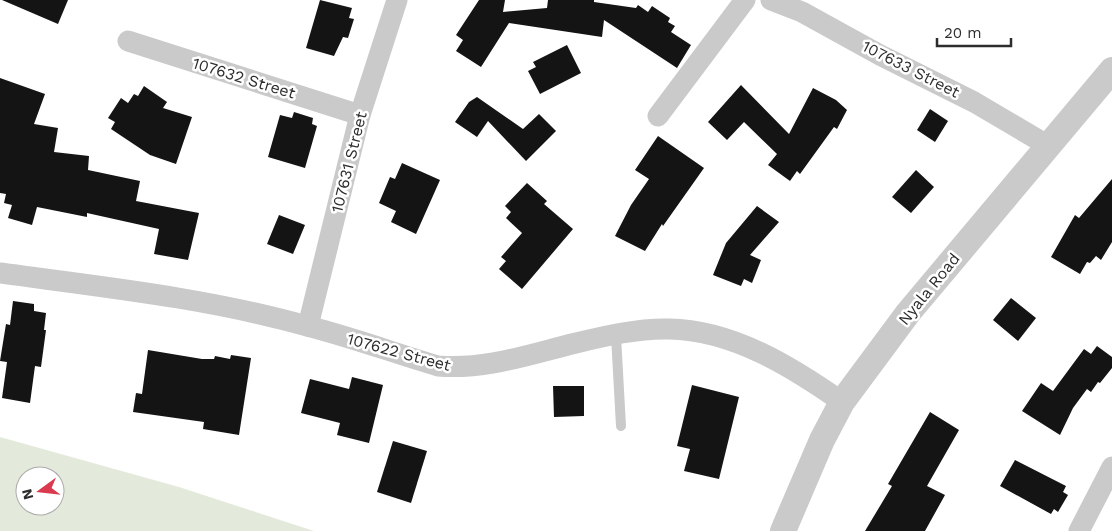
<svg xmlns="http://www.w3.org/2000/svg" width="1112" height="531" font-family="'Work Sans',sans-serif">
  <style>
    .green { fill: #e4eadb; fill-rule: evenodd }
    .building { fill: #141414 }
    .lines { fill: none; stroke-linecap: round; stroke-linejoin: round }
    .service { stroke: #cacaca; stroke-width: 10 }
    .minor { stroke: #cacaca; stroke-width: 21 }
    .tertiary { stroke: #cacaca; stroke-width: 26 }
    .labels { text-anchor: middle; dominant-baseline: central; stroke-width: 5; stroke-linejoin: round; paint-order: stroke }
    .street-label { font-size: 16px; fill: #2d2d2d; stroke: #fff }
  </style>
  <rect width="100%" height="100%" fill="#fff"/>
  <path class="green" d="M0 437 179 487 314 531H0ZM25 476H55V506H25Z"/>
  <g class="building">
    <path d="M2 0H68L58 24Z"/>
    <path d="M320 0 352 8 349 18 354 19 348 38 343 37 334 56 306 48Z"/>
    <path d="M479 0H505L503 12 547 8 548 0H594V2L636 8 638 5 648 12 652 6 670 18 668 22 675 26 671 32 691 45 677 68 604 20 602 37 509 23 481 67 456 51 463 40 456 35Z"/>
    <path d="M567 45 581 73 540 94 528 71 536 67 533 62Z"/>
    <path d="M0 78 45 94 34 124 58 128 54 152 89 156 88 170 140 181 136 201 199 213 188 260 154 254 159 229 87 213V217L37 207 32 225 8 218 12 205 4 203 6 194 0 193Z"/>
    <path d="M741 85 789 134 813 88 836 100 847 110 837 129 834 127 800 174 797 171 790 181 768 165 777 154 744 122 727 140 708 122Z"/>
    <path d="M144 86 167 102 163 108 192 117 176 164 150 155 111 129 115 122 108 118 121 98 128 103 134 94 138 96Z"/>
    <path d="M477 97 523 129 539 114 556 131 526 161 488 121 477 137 455 122 469 102Z"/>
    <path d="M930 109 948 121 935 142 917 130Z"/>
    <path d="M294 112 313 118 312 124 317 126 305 168 268 157 280 115 292 118Z"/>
    <path d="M658 136 704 168 663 226 662 224 645 251 615 236 631 205 649 179 635 170Z"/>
    <path d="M402 163 440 180 416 234 391 222 396 211 379 203 390 177 395 179Z"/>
    <path d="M916 170 934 187 911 213 892 197Z"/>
    <path d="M1112 179V242L1101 260 1096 256 1090 263 1087 262 1080 274 1051 257 1075 215 1079 218Z"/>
    <path d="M527 183 547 201 544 204 573 229 522 289 499 269 506 261 501 257 522 233 506 218 511 212 505 206Z"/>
    <path d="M757 206 779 222 750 255 761 260 752 283 744 279 741 286 713 275 726 243Z"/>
    <path d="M279 215 305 225 293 254 267 244Z"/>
    <path d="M1011 298 1036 318 1018 341 993 320Z"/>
    <path d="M13 301 34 304V311L46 313 44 330H46L41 367 35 366 30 403 2 398 7 362 0 361 6 324 10 325Z"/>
    <path d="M1097 346 1112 357V368L1100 383 1098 382 1091 392 1087 389 1073 408 1060 435 1022 411 1041 383 1053 391 1084 349 1091 354Z"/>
    <path d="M148 350 202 359H214L215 356 230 359 231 355 251 358 239 435 203 429 204 422 133 412 136 393 142 394Z"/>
    <path d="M352 377 383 385 369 443 337 435 340 423 301 413 310 379 349 389Z"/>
    <path d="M692 385 739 397 719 479 684 471 690 449 677 446Z"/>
    <path d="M553 386H584V416L554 417Z"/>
    <path d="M930 412 959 430 927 486 945 495 925 531H865L892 486 888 484Z"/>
    <path d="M393 441 427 451 411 503 377 492Z"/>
    <path d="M1015 460 1066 486 1063 492 1068 495 1058 512 1054 509 1051 514 1000 486Z"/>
  </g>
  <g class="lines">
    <path class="service" d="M616 336 621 426"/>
    <g class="minor">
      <path d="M771 0 802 12 880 55 974 102 1047 145"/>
      <path d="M128 41 360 115"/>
      <path d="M658 116 745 0"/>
      <path d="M0 273C103 287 207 298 307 326 351 337 394 353 438 366 486 370 530 354 576 343 605 336 639 328 669 329 733 330 792 367 842 402"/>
      <path d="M308 326 360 115 397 0"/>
      <path d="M1079 531 1112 467"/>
    </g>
    <path class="tertiary" d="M783 531 822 440 842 402 908 313 1112 70"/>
  </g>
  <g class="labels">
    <g class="street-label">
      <text transform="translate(911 69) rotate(27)">107633 Street</text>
      <text transform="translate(244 78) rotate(17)">107632 Street</text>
      <text transform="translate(349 162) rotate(-76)">107631 Street</text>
      <text transform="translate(929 289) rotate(-51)">Nyala Road</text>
      <text transform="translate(399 352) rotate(15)">107622 Street</text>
    </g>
  </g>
  <g transform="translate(40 491) rotate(255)"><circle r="24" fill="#ffffff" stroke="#ababab"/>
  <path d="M0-4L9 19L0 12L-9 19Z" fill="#da394e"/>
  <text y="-8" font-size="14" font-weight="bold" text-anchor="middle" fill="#2d2d2d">N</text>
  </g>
  <path d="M937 38v8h74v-8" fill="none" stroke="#2d2d2d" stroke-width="2.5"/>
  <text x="944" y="38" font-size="15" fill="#2d2d2d" stroke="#ffffff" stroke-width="4" paint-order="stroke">20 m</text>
</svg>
